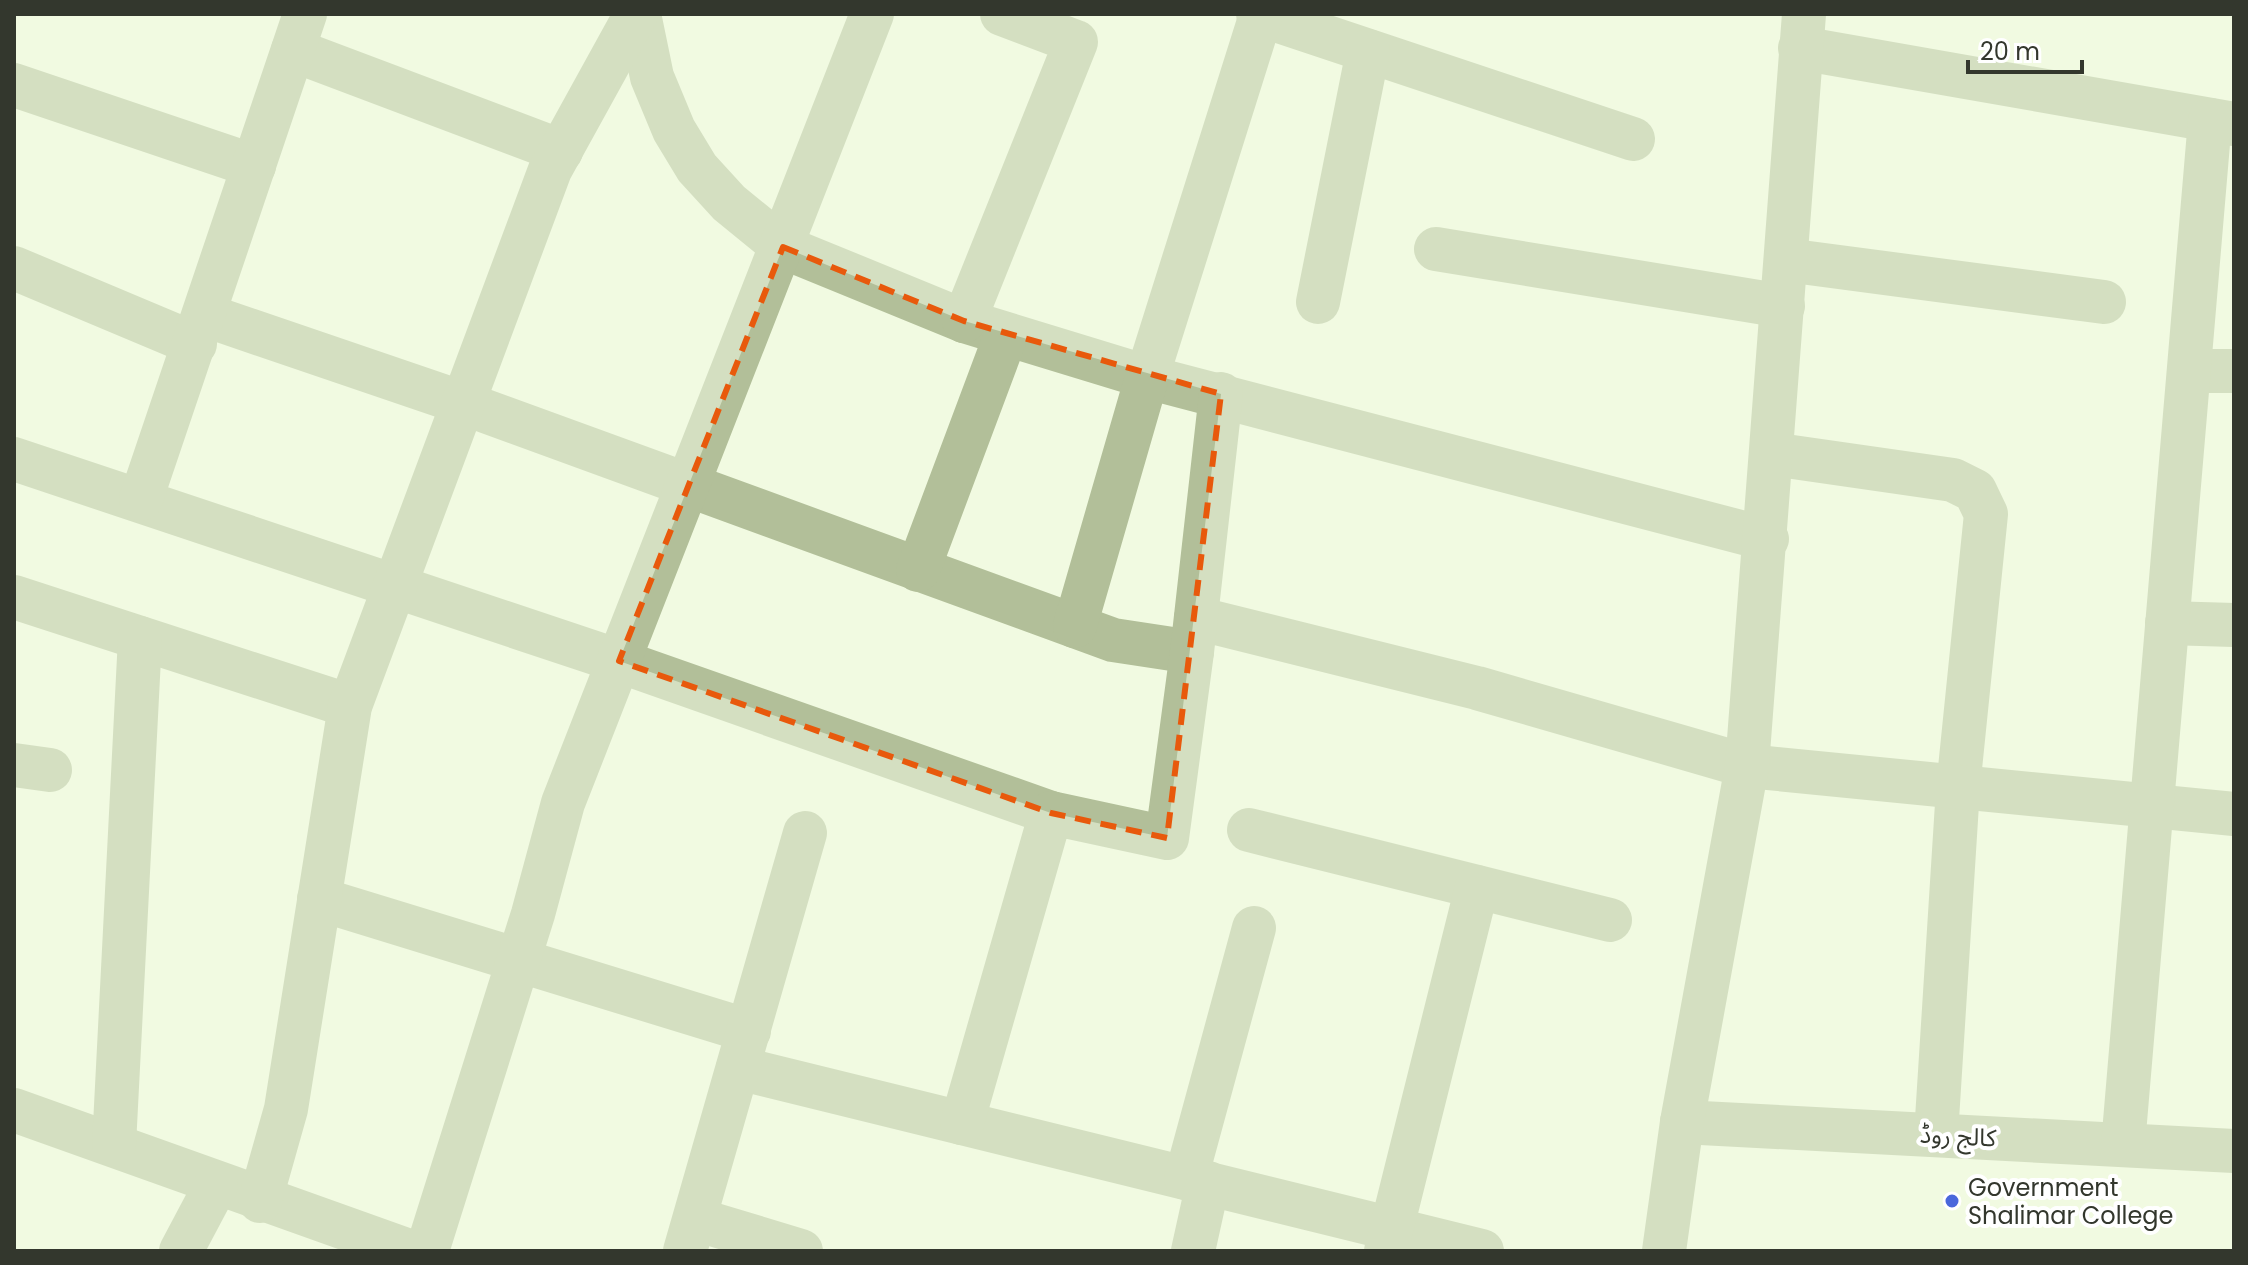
<svg xmlns="http://www.w3.org/2000/svg" width="2248" height="1265" font-family="Poppins,'Noto Sans Arabic',sans-serif">
  <style>
    .lines { fill: none; stroke-linecap: round; stroke-linejoin: round }
    .minor { stroke: #b2bf99; stroke-width: 44 }
    .marked { fill: none; stroke: #e8590c; stroke-width: 6; stroke-dasharray: 16 10; stroke-linejoin: round }
    .poi-dot { fill: #4a67db; stroke: #fff; stroke-width: 3 }
    .labels { text-anchor: middle; dominant-baseline: central; stroke-width: 8; stroke-linejoin: round; paint-order: stroke }
    .street-label { font-size: 24px; fill: #33372d; stroke: #fff }
    .poi-label { font-size: 24px; fill: #33372d; stroke: #fff; text-anchor: start }
  </style>
  <rect width="100%" height="100%" fill="#f1fae1"/>
  <g class="lines">
    <g class="minor">
      <path d="M639 14 652 77 674 130 697 168 729 203 783 247 964 321 1147 377 1767 539"/>
      <path d="M1258 14 1633 139"/>
      <path d="M1800 48 2234 124"/>
      <path d="M293 50 561 151"/>
      <path d="M14 85 254 166"/>
      <path d="M1436 249 1783 306"/>
      <path d="M1786 260 2104 302"/>
      <path d="M14 268 195 344"/>
      <path d="M1318 302 1368 51"/>
      <path d="M205 315 463 403 1113 640 1192 652"/>
      <path d="M964 321 1076 42 1002 14"/>
      <path d="M2189 371H2234"/>
      <path d="M1772 454 1953 480 1975 491 1986 514 1958 788 1936 1135"/>
      <path d="M14 459 619 661 1051 813"/>
      <path d="M141 499 305 14"/>
      <path d="M918 570 1006 335"/>
      <path d="M14 597 350 706"/>
      <path d="M1196 618 1477 688 1747 766 2234 814"/>
      <path d="M2167 623 2234 625"/>
      <path d="M1075 626 1147 377 1261 15"/>
      <path d="M14 765 50 770"/>
      <path d="M1249 830 1610 920"/>
      <path d="M319 899 749 1031"/>
      <path d="M738 1068 1482 1251"/>
      <path d="M14 1110 409 1251"/>
      <path d="M1682 1122 2234 1151"/>
      <path d="M962 1123 1051 813 1167 838 1192 652 1221 394"/>
      <path d="M114 1145 140 638"/>
      <path d="M2123 1145 2210 120"/>
      <path d="M1186 1178 1254 928"/>
      <path d="M260 1201 286 1109 350 706 550 170 636 14"/>
      <path d="M695 1219 801 1251"/>
      <path d="M181 1251 216 1185"/>
      <path d="M427 1251 533 914 563 803 872 14"/>
      <path d="M685 1251 805 833"/>
      <path d="M1193 1251 1208 1183"/>
      <path d="M1386 1251 1477 887"/>
      <path d="M1664 1251 1682 1122 1747 766 1804 14"/>
    </g>
  </g>
  <path d="M0 0H2248V1265H0ZM783 247 964 321 1221 394 1167 838 1051 813 619 661Z" fill="#f1fae1" fill-opacity=".55" fill-rule="evenodd"/>
  <path class="marked" d="M783 247 964 321 1221 394 1167 838 1051 813 619 661Z"/>
  <circle class="poi-dot" cx="1952" cy="1201" r="8"/>
  <g class="labels">
    <g class="street-label">
      <text transform="translate(1958 1136) rotate(3)">کالج روڈ</text>
    </g>
    <g class="poi-label">
      <text x="1968" y="1187">Government<tspan x="1968" dy="28">Shalimar College</tspan></text>
    </g>
  </g>
  <rect width="2248" height="1265" fill="none" stroke="#33372d" stroke-width="32"/>
  <path d="M1968 60v12h114v-12" fill="none" stroke="#33372d" stroke-width="4"/>
  <text x="1980" y="60" font-size="24" fill="#33372d" stroke="#ffffff" stroke-width="6" paint-order="stroke">20 m</text>
</svg>
